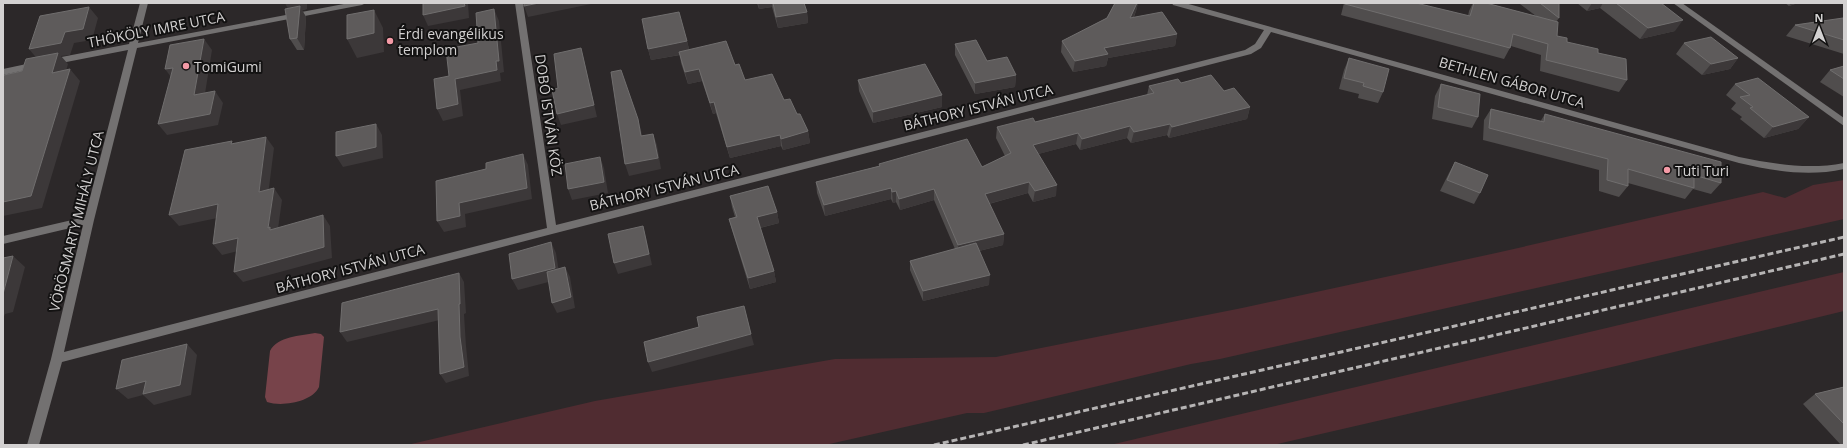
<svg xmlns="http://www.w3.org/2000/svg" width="1847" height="448" font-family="'Open Sans',sans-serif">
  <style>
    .green { fill: #502c31 }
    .water { fill: #77434a }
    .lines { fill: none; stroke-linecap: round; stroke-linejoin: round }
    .minor { fill: #737171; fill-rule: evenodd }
    .rail { stroke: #b6b4b4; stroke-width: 3; stroke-dasharray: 6 3; stroke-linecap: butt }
    .wall { fill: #504d4d }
    .shaded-wall { fill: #3c3839 }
    .building { fill: #5e5b5b; stroke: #706e6e }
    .poi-dot { fill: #f49aa6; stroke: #131212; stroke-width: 1.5 }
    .labels { text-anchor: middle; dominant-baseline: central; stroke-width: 4; stroke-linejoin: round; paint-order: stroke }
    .street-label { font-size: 14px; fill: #d3d1d1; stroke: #131212 }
    .poi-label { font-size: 14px; fill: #d3d1d1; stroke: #131212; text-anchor: start }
  </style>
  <rect width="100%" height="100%" fill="#2c2829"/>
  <g class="green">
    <path d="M1844 180V219L1220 359 1191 364 984 413H967L825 445H407L595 401 835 359 996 357 1242 308 1496 253 1763 192 1785 198 1813 185Z"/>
    <path d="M1844 272V311L1616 366 1273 445H1110Z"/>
  </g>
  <path class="water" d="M315 333 321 334 324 337 319 387C312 402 282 407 267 402L265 397 270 351C278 336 300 336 315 333Z"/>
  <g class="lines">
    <g class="minor">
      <path d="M140 3H148L138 43 349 3H366L362 5 137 48 94 220 64 352 547 228 515 3H523L556 225 1245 50 1255 44 1264 30 1173 5 1172 3H1185L1739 157C1774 164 1808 170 1844 163V169C1808 177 1774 171 1739 163L1271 32 1261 48 1251 54 552 234 62 362 39 445H27L51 359 83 225 3 244V236L85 217 128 50 51 65 47 62 51 59 129 44Z"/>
      <path d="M1673 3H1682L1844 118V126Z"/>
      <path d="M36 62 40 65 39 67 3 75V69Z"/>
    </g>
    <g class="rail">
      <path d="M934 445 1844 237"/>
      <path d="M1023 445 1844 254"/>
    </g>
  </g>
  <g class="wall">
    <path d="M757 3H804L807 12 808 23 778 28 772 7 759 9Z"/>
    <path d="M1115 3H1138L1136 11 1134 17 1177 34 1175 46 1108 58 1106 66 1073 72 1061 52 1062 41 1107 18Z"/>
    <path d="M1344 3H1416L1468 16 1469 11 1473 3H1486L1536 16 1520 4 1521 3H1559V18L1556 22 1557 36 1567 42 1598 53 1627 80 1619 92 1540 71 1541 55 1511 46 1504 59 1341 15Z"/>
    <path d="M1577 3H1661L1675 31 1640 39 1600 8 1587 11Z"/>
    <path d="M1785 3H1798L1789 6Z"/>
    <path d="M288 8 307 9 302 10 306 17 304 50H297L290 39Z"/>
    <path d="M1844 19V54L1786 36 1795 25Z"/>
    <path d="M687 41 689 49 735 65 745 80 784 100 797 114 808 131 810 143 783 150 781 146 730 158 716 113 713 114 702 81 688 84 681 63 680 55 651 60 648 49Z"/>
    <path d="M1684 43 1738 58 1730 69 1702 75 1676 54Z"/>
    <path d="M955 44 987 61 1016 75 1015 87 975 94 955 55Z"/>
    <path d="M1349 58 1383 92 1378 103 1358 98 1359 94 1339 89 1344 70Z"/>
    <path d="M1844 66V97L1820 82 1830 70Z"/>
    <path d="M858 80 942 107 873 123 859 91Z"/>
    <path d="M1181 83 1224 91 1250 107 1247 119 1169 138 1167 135 1131 143 1127 138 1080 150 1076 144 1038 154 1056 196 1033 202 1028 193 989 204 1004 234 1003 245 979 251 989 285 923 301 910 270V261L955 249 934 200 900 210 896 202 893 203 891 199 825 216 817 193 816 182 879 166V164L982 167 1005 156 996 138 997 127 1035 122 1147 95 1149 86Z"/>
    <path d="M1441 84 1478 117 1472 128 1432 119 1435 96Z"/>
    <path d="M1735 84 1809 117 1798 129 1764 138 1740 119 1742 117 1731 109 1736 103 1726 95Z"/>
    <path d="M1491 109 1540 122 1545 114 1721 183 1711 194 1693 189 1685 199 1628 183V186L1619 197 1599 191V170L1483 140 1484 120Z"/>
    <path d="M1455 162 1480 193 1474 204 1440 191 1449 173Z"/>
    <path d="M730 196 777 212 779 223 760 228 774 271 776 282 750 289 732 230 729 219 735 217 732 207Z"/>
    <path d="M1844 387V445H1841L1803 404 1815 394Z"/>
  </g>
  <g class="shaded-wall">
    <path d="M285 3H307V9L302 10 306 17 304 50 297 38 290 13Z"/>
    <path d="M464 3H468L469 18 428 26 423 15Z"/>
    <path d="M539 3H596L528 17 524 6Z"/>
    <path d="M758 3H772V7L759 9Z"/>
    <path d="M1137 3H1138L1136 11 1128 29 1130 18Z"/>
    <path d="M1592 3H1603L1600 8 1587 11Z"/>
    <path d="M1791 3H1798L1789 6Z"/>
    <path d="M89 7 98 18 92 40 74 43 70 55 61 56 68 64 62 84 52 73 39 61 29 49 65 32Z"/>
    <path d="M494 9 499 21 504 72 500 73 501 81 460 90 463 116 443 121 437 109 455 79 496 61Z"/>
    <path d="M374 10 383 28 384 52 357 58 347 39Z"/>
    <path d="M807 12 808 23 778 28 776 17Z"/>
    <path d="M1683 20 1675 31 1640 39 1648 28Z"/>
    <path d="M1177 34 1175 46 1108 58 1106 66 1073 72 1075 61 1104 48Z"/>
    <path d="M204 39 212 50 203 106 194 95Z"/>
    <path d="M687 41 690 53 651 60 648 49Z"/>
    <path d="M581 48 584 60 597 117 561 125 557 114Z"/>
    <path d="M1738 58 1730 69 1702 75 1711 64Z"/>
    <path d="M173 68 174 81 165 69Z"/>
    <path d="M70 69 80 81 42 208 3 216V202Z"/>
    <path d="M699 69 702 81 688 84 685 72Z"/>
    <path d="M1016 75 1015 87 975 94V83Z"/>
    <path d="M215 91 223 103 218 125 167 135 158 124Z"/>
    <path d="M942 95V107L873 123V112Z"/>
    <path d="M714 102 716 113 713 114 710 103Z"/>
    <path d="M1250 107 1247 119 1169 138 1172 127Z"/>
    <path d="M1809 117 1798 129 1764 138 1773 127Z"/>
    <path d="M638 119 641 130 644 148 641 136Z"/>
    <path d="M376 124 382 135 383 158 343 167 336 156Z"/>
    <path d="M1170 124 1167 135 1131 143 1134 132Z"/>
    <path d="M1130 126 1127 138 1080 150 1082 139Z"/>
    <path d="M808 131 810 143 783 150 781 139Z"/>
    <path d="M1078 133 1076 144 1031 156 1033 145Z"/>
    <path d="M653 134 657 145 661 169 629 176 625 164Z"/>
    <path d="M780 135 781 146 730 158 727 147Z"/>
    <path d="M266 137 274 148 267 203 259 192Z"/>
    <path d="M523 154 528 165 532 199 465 214 466 227 444 232 437 221 459 203Z"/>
    <path d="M600 157 604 168 608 193 572 200 568 189Z"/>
    <path d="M1029 182 1028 193 984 205 985 194Z"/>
    <path d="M1057 185 1056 196 1033 202 1035 191Z"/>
    <path d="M274 188 282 200 277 236 268 228Z"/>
    <path d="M891 188V199L825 216 824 205Z"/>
    <path d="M934 189V200L900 210 899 199Z"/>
    <path d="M896 191V202L893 203 892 192Z"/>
    <path d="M218 204 227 216 179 226 169 215Z"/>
    <path d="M777 212 779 223 759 228 757 217Z"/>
    <path d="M323 215 330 226 332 258 243 282 234 272Z"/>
    <path d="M643 226 646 237 652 265 618 274 614 263Z"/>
    <path d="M1004 234 1003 245 958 256V245Z"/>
    <path d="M238 238 246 249 222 255 213 244Z"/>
    <path d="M551 242 556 253 560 279 518 290 512 279Z"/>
    <path d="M13 256 25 267 13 312 5 314 3 319V294Z"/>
    <path d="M565 267 570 277 575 308 557 313 552 303Z"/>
    <path d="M774 271 776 282 750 289 748 278Z"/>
    <path d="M459 273 464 282 466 313 464 314 466 346 469 376 446 383 440 374 459 304Z"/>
    <path d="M990 275 989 285 923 301V291Z"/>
    <path d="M438 309 444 319 347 342 340 332Z"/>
    <path d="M751 334 754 345 652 372 648 362Z"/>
    <path d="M187 344 197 355 191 395 154 405 143 395 128 399 116 389Z"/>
  </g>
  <g class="building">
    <path d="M423 3H464L465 6 423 15Z"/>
    <path d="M524 3H539L524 6Z"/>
    <path d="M773 3H804L807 12 776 17Z"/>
    <path d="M1115 3H1137L1130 18 1162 12 1177 34 1104 48 1108 54 1075 61 1062 41 1107 18Z"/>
    <path d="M1346 3H1416L1470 16 1474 3H1486L1558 22 1557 36 1567 38V42L1598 49V53L1626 59 1627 80 1546 60 1548 44 1513 34 1510 48 1345 4Z"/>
    <path d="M1540 3H1559V18Z"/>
    <path d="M1616 3H1661L1683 20 1648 28Z"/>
    <path d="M300 6 297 38 290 39 285 9Z"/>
    <path d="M89 7 83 29 65 32 61 43 29 49 40 16Z"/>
    <path d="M494 9 499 61H496L497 70 455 79 458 104 437 109 434 79 449 76 446 49 478 43 476 13Z"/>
    <path d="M374 10V33L347 39V15Z"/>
    <path d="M679 12 687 41 648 49 642 19Z"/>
    <path d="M1843 18 1844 19V40L1795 25Z"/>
    <path d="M1711 37 1738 58 1711 64 1684 43Z"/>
    <path d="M204 39 194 95 215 91 210 114 158 124 173 68 165 69 170 45Z"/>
    <path d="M976 40 987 61 1007 57 1016 75 975 83 955 44Z"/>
    <path d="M726 41 735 65 739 64 745 80 772 74 784 100 790 99 797 114H800L808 131 781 139 780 135 727 147 714 102 710 103 699 69 685 72 679 52Z"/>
    <path d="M581 48 594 105 557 114 552 90 558 88 554 54Z"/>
    <path d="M58 53 52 73 70 69 31 196 3 202V78L4 75 22 71 26 59Z"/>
    <path d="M1349 58 1389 69 1383 92 1363 86 1364 83 1344 78Z"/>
    <path d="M925 64 942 95 873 112 858 80Z"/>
    <path d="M1844 66V79L1830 70Z"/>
    <path d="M621 70 638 119 641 136 653 134 658 158 625 164 611 72Z"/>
    <path d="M1211 75 1224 91 1234 88 1250 107 1172 127 1170 124 1134 132 1130 126 1082 139 1078 133 1033 145 1057 185 1035 191 1029 182 985 194 1004 234 958 245 934 189 899 199 896 191 892 192 891 188 824 205 816 182 880 166 879 164 967 139 982 167 1011 153 997 127 1033 118 1035 122 1154 93 1149 86 1178 79 1181 83Z"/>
    <path d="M1758 78 1809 117 1773 127 1750 108 1753 107 1740 97 1750 95 1735 84Z"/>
    <path d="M1441 84 1480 94 1478 117 1438 107Z"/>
    <path d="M1491 109 1544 122 1545 114 1721 162V183L1694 175V188L1628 169V186L1607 180 1608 159 1489 128Z"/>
    <path d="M376 124V147L336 156V132Z"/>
    <path d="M266 137 259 192 274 188 268 228 270 227V230L323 215 324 247 234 272 238 238 213 244 218 204 169 215 185 150 232 141 231 144Z"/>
    <path d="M523 154 527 188 459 203 460 216 437 221 436 181 486 169V163Z"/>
    <path d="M600 157 604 182 568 189 565 164Z"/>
    <path d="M1455 162 1488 175 1480 193 1447 180Z"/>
    <path d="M768 186 777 212 757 217 774 271 748 278 729 219 737 217 730 196Z"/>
    <path d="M643 226 649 254 614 263 608 234Z"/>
    <path d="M551 242 555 268 512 279 509 254Z"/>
    <path d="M976 243 990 275 923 291 910 261Z"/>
    <path d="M13 256 3 294V258Z"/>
    <path d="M565 267 571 297 552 303 547 272Z"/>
    <path d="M459 273 460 304H459L460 337 464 367 440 374 438 309 340 332 342 303Z"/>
    <path d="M744 306 751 334 648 362 644 342 699 327 697 317Z"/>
    <path d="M187 344 180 385 143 394 146 381 116 389 122 360Z"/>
    <path d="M1844 387V424L1815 394Z"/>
  </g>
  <g class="poi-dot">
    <circle cx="390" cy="41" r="4"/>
    <circle cx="186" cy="66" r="4"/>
    <circle cx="1667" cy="170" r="4"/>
  </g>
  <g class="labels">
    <g class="street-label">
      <text transform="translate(156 29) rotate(-11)">THÖKÖLY IMRE UTCA</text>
      <text transform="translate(1512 82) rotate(16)">BETHLEN GÁBOR UTCA</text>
      <text transform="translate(978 107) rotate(-14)">BÁTHORY ISTVÁN UTCA</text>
      <text transform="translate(549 115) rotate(82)">DOBÓ ISTVÁN KÖZ</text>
      <text transform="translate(664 187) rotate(-14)">BÁTHORY ISTVÁN UTCA</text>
      <text transform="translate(76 221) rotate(-76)">VÖRÖSMARTY MIHÁLY UTCA</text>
      <text transform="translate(350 268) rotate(-15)">BÁTHORY ISTVÁN UTCA</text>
    </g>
    <g class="poi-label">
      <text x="398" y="33">Érdi evangélikus<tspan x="398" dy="16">templom</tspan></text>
      <text x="194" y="66">TomiGumi</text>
      <text x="1675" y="170">Tuti Turi</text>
    </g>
  </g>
  <rect width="1847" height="448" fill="none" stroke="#d3d1d1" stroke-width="8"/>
  <g transform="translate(1819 28)" stroke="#131212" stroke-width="3" paint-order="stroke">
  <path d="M0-3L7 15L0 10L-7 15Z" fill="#d3d1d1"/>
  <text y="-6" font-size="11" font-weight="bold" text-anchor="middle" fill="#d3d1d1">N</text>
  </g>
</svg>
